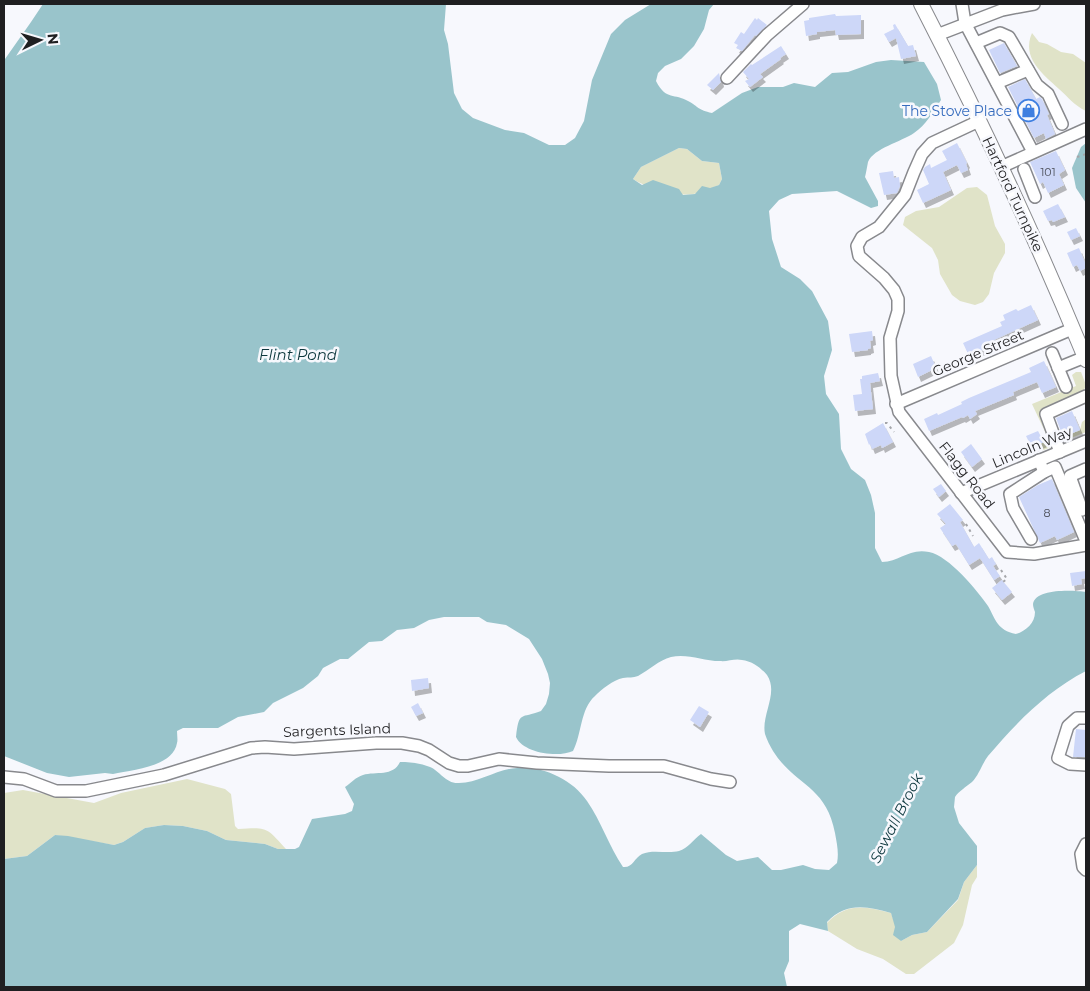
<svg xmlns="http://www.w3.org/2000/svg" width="1090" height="991" font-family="Montserrat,sans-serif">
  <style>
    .green { fill: #e0e3c8 }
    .water { fill: #99c4cb; fill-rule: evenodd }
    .building { fill: #cdd7f8; filter: url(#shadow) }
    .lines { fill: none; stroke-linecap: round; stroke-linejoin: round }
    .minor-casing { stroke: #88898d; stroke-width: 14 }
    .major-casing { stroke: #88898d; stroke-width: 16 }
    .path { stroke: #a5a6aa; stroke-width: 2; stroke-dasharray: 2.5 4; stroke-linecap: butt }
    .minor { stroke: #fff; stroke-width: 11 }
    .major { stroke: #fff; stroke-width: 14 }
    .labels { text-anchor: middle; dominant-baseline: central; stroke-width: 5; stroke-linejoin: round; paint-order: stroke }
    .number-label { font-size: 11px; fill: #4a4d57 }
    .shop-label { font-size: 14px; fill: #366cbe; stroke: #f7f8fd; text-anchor: end }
    .street-label { font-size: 14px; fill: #1f1f21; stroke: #f7f8fd }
    .water-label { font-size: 15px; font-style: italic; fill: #0c373d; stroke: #f7f8fd }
  </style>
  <defs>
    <filter id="shadow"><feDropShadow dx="3" dy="5" stdDeviation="0" flood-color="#0004"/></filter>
  </defs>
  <rect width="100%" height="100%" fill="#f7f8fd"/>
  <g class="green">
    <path d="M1032 33 1039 42 1047 44 1061 52 1073 54 1086 63V111C1075 106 1068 97 1059 89 1043 74 1021 58 1032 33Z"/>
    <path d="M679 148 687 149 702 161 719 163 722 179 719 185C711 188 702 193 693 194 676 197 647 188 633 179L641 167Z"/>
    <path d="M977 187 987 195 995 226 1005 244V253L994 273 989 294 983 302 975 305 960 301 952 295 940 274 938 260 932 248 903 225 905 217 916 211 939 207 967 188Z"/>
    <path d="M1076 372H1081L1086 385 1084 390 1041 409 1054 446 1041 451 1039 444 1048 438 1032 404 1076 386 1072 375Z"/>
    <path d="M1086 419V432L1061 442 1059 439 1080 430 1082 422Z"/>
    <path d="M187 779 225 789 231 794 235 826 238 829C268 827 266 827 286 849H278L265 844 226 840 207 831 183 826 164 825 145 828 123 842 114 845 55 835 27 856 4 859V793L23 790 94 803 121 793Z"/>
    <path d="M977 865V877L972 885 963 925 954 943 914 974H906L883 959 857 949 828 931 827 923C846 902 867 906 891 913L901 941 912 935 927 932 958 900 964 882Z"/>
  </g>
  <g class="water">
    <path d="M43 4H446L444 30 448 44 454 93 462 109 473 118 505 130 524 133 549 145H565L575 138 584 121 592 80 611 34 625 20 651 4H714L709 10 704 29 694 46 681 59 665 66 658 73 656 81C666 101 675 93 688 101 699 107 698 110 712 113L742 93 758 87H783L794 83 815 87 832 73 848 72 876 62 891 60 924 62 937 84 941 100C933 112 926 125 914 133 901 142 874 148 868 162 867 167 866 173 865 177L878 201V206L871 208 837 191 792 194 779 200 769 211 772 239 781 267 800 279 812 291 828 321 832 350 824 376 826 394 839 414 841 449 851 469 865 480 871 495 875 513V548L882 562C900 562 908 548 929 552 949 556 977 590 988 606 996 620 997 630 1016 634 1026 631 1035 623 1035 612 1034 609 1033 607 1033 604 1035 588 1074 590 1086 592V671C1047 691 1016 723 988 756 982 764 979 775 972 782 966 787 959 791 955 797L954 807 959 823 977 846V865L964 882 958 899 927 932 912 935 901 941 893 935 895 927 891 913C867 906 846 902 827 922L828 931 800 924 789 931V961L784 973 787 987H4V859L27 856 55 835 68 836 114 845 123 842 145 828 164 825 183 826 207 831 226 840 265 844 278 849H295L299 847 312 819 345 814 352 811 354 804 345 787C351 783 356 777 363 775 376 771 393 777 400 762 410 762 420 763 430 767 440 771 446 784 459 783 479 783 497 769 517 768 543 766 572 779 587 801 601 821 609 846 623 867 633 868 634 858 642 854 653 849 667 854 679 851 688 848 693 840 701 834L726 855 737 861 758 857 772 870H781L803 865 815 869 829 870 837 863C839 853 837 844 835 833 826 785 795 786 773 751 770 746 767 740 765 734 761 715 779 693 767 675 761 668 752 661 742 660 735 658 727 662 720 661 703 661 687 653 671 657 659 660 649 670 638 676 633 678 629 677 623 678 613 680 602 689 595 696 580 709 582 734 573 751 558 758 523 753 516 737 519 710 521 719 541 711L546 704 549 694 550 683 548 674 542 659 529 639 506 625 487 622 479 617H444L429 620 414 628 397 630 382 641 369 642 348 659H340L323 668 318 676 303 688 273 703 264 712 238 717 218 728H183L177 731C177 735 178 740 177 743 173 767 132 770 113 774L105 773 69 777 47 773 4 756 5 59 31 22ZM679 148 687 149 702 161 719 163 722 179 719 185 710 188 702 186 695 194 683 195 679 189 653 180 642 185 633 179 641 167Z"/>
    <path d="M1086 143V203L1076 188 1072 168 1081 147Z"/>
  </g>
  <g class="building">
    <path d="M835 14 836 16 861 15V34L836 35 835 30 817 32V34L806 36 804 21 809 20V18Z"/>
    <path d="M755 18 757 20 758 18 767 25 756 36 755 35 742 51 736 48 738 45 734 43 741 32 744 34Z"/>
    <path d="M895 24 908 46 913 45 916 56 901 59 896 38 889 42 884 34 894 29 893 25Z"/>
    <path d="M1004 43 1017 66 1000 73 989 50Z"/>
    <path d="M781 46 786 54 780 58 781 59 760 74 763 77 750 87 745 81 749 79 743 72 751 64 752 65Z"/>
    <path d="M719 73 721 82 713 90 707 85Z"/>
    <path d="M1025 79 1036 99 1040 97 1042 99 1049 114 1047 115 1055 134 1046 139 1044 133 1034 138 1008 87Z"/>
    <path d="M957 143 967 163 966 164 968 170 961 173 957 165 943 172 951 190 923 203 917 190 929 184 923 170 925 167 930 164 931 168 947 160 942 151Z"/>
    <path d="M1056 151 1065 170 1059 174 1064 185 1048 193 1043 182 1040 184 1030 162Z"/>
    <path d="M893 171 894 178 899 177 900 186 897 193 884 195 879 173Z"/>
    <path d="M1058 204 1065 217 1053 222 1052 220 1048 221 1043 211Z"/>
    <path d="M1076 228 1080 236 1071 240 1067 232Z"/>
    <path d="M1079 248 1086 265V268L1080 271 1077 265 1073 267 1067 253Z"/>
    <path d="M1031 305 1038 320 994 340 996 344 969 356 963 343 1002 326 1000 322 1005 320 1003 315 1016 309 1018 311Z"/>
    <path d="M872 331 873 340 870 341 871 348 868 349V350L852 352 849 334Z"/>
    <path d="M931 356 936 368 918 377 913 364Z"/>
    <path d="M1044 361 1056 387 1042 393 1037 382 1013 392 1014 395 975 411 977 414 970 419 968 415 963 418 962 417 929 431 924 419 937 413 938 415 962 404 961 402 969 398 1031 372 1029 368Z"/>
    <path d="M878 373 880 381 870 383 873 409 855 411 853 395 862 394 860 379H862V376Z"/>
    <path d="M1072 411 1080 430 1063 437 1056 418Z"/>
    <path d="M883 423 893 442 882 448 881 445 872 449 870 444 869 445 865 434Z"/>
    <path d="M1038 431 1044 442 1032 448 1026 436Z"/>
    <path d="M971 444 982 459 972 467 961 452Z"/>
    <path d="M1052 479 1074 532 1057 540 1055 536 1040 543 1019 497 1038 485Z"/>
    <path d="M941 484 946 491 939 497 933 489Z"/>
    <path d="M950 504 963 520 960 522 974 547 979 543 989 559 992 557 996 564 993 566 1000 576 994 580 980 558 969 565 956 544 952 546 940 528 946 524 937 514Z"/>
    <path d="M1086 571V578L1081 579 1082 584 1072 586 1070 573Z"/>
    <path d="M1002 580 1012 592 1002 600 992 588Z"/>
    <path d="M428 678 429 688 412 691 411 680Z"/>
    <path d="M418 703 423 713 416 716 411 707Z"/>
    <path d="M699 706 709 712 700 727 690 720Z"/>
    <path d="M1076 729 1086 730V757H1073Z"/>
  </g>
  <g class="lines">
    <defs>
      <g id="minor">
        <path d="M962 4 965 23 1033 152"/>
        <path d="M937 35 1002 10 1034 4"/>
        <path d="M976 43 1000 33 1009 37 1037 85 1048 94 1062 124"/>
        <path d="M727 78 767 35 803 4"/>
        <path d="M997 83 1028 70"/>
        <path d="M979 121 932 143 922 154 914 172 905 195 879 227 862 237 857 246 859 256 884 278 894 290 898 299V311L890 338 891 376 899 412 1007 552 1034 554 1086 545"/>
        <path d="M1001 167 1086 129"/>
        <path d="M1024 169 1035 197"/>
        <path d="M1052 353 1066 387"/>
        <path d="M1058 368 1085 357"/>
        <path d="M896 404 1072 329"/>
        <path d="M1060 452 1046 414 1086 396"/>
        <path d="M1039 460 1044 472 1055 467 1086 541"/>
        <path d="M961 493 1086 441"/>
        <path d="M1082 510 1070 476 1086 469"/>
        <path d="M1031 539 1013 508 1010 494 1044 472"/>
        <path d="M1086 718H1077L1068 726 1058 758 1070 764 1086 765"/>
        <path d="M4 777 24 779 56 791H86L164 775 251 748 265 747 294 749 376 743H402L419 746 429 750 449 763 459 766H468L499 759 537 763 609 766H664L711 779 730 782"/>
        <path d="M1086 844 1081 854 1083 867 1086 870"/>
      </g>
      <path id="major" d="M921 4C981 120 1036 239 1086 360"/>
    </defs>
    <use href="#minor" class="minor-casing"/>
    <use href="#major" class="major-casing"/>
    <g class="path">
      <path d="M1077 157 1086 154"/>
      <path d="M885 423H887L894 432"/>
      <path d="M954 466 964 458"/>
      <path d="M966 524 973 536"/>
      <path d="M1001 570 1007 579 1003 582"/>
    </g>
    <use href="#minor" class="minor"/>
    <use href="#major" class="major"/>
  </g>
  <defs>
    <symbol id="shop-ring" viewBox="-11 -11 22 22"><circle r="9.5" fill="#f7f8fd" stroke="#3f7fe0" stroke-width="1.5"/><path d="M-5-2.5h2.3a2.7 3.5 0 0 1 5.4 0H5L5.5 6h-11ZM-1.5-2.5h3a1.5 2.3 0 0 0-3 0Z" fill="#3f7fe0"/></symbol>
  </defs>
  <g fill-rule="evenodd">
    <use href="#shop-ring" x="1016" y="98" width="25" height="25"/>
  </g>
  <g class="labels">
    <g class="number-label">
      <text x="1048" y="172">101</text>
      <text x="1047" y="513">8</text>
    </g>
    <g class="shop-label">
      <text x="1012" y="111">The Stove Place</text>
    </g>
    <g class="street-label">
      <text transform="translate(1013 194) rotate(65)">Hartford Turnpike</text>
      <text transform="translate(978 353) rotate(-23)">George Street</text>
      <text transform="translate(1032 447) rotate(-23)">Lincoln Way</text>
      <text transform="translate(967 475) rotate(52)">Flagg Road</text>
      <text transform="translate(337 730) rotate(-2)">Sargents Island</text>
    </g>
    <g class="water-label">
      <text x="298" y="354">Flint Pond</text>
      <text transform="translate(896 818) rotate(-63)">Sewall Brook</text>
    </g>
  </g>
  <rect width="1090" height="991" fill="none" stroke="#1f1f21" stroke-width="10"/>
  <g transform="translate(40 40) rotate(85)" stroke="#f7f8fd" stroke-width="4" paint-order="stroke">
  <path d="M0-4L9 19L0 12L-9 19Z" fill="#1f1f21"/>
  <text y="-8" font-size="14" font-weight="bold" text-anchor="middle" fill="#1f1f21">N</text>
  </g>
</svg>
